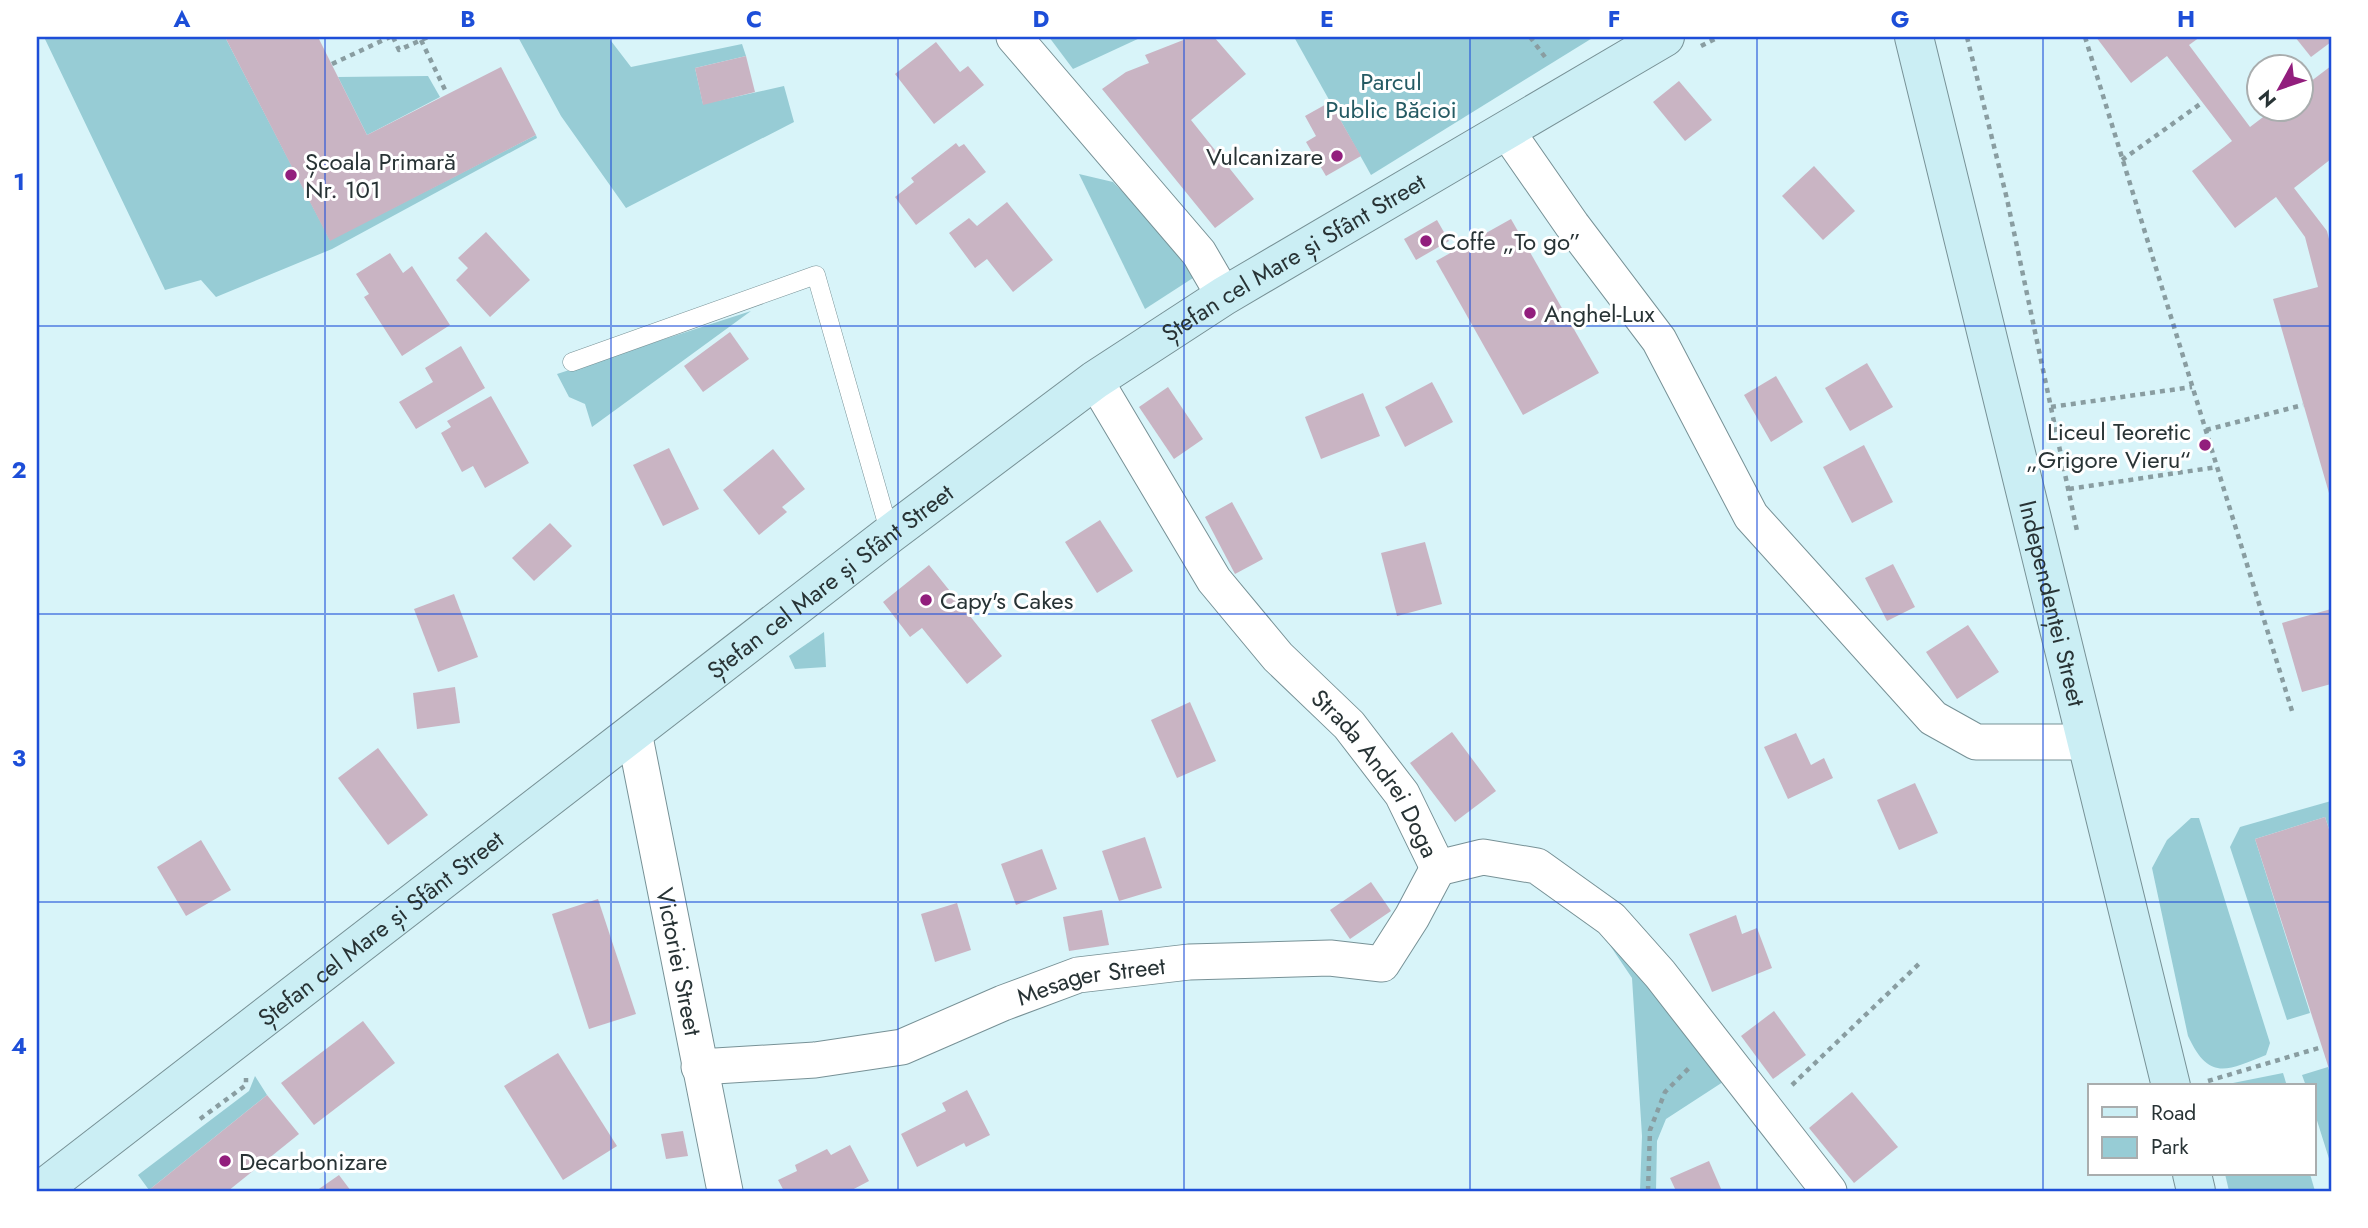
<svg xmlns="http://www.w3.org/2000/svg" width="2368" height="1228" font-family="Jost,sans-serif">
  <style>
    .green { fill: #97ccd5 }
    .building { fill: #c9b4c3 }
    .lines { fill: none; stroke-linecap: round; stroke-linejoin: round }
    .service-casing { stroke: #779196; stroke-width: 19 }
    .minor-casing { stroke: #779196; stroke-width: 37 }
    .secondary-casing { stroke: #779196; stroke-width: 40 }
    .path { stroke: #899da1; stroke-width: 4.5; stroke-dasharray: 5 5; stroke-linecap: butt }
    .service { stroke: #fff; stroke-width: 18 }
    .minor { stroke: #fff; stroke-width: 35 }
    .secondary { stroke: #cbeef4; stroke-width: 38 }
    .grid { fill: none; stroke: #1d4ed8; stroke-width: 2; stroke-opacity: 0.55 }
    .poi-dot { fill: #921e7d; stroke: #fff; stroke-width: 2.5 }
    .labels { text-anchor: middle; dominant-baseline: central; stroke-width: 6; stroke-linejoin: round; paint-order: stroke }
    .park-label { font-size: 24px; fill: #245a63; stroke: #fff }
    .poi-label { font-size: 24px; fill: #283335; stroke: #fff; text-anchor: start }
    .street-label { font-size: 24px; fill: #283335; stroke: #fff }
    .neatline { fill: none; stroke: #1d4ed8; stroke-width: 2.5 }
    .grid-label { font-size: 23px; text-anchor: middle; font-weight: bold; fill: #1d4ed8 }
  </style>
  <rect width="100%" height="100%" fill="#d8f4f9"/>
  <g class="green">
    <path d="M44 37H225L330 240 536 135 537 138 332 249 216 297 201 280 165 290Z"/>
    <path d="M518 37H608L631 67 742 44 746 56 695 68 703 104 784 86 794 122 626 208 561 116Z"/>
    <path d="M1049 37H1142L1073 69Z"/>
    <path d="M1294 37H1594L1371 175Z"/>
    <path d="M428 76 440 97 367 135 338 77Z"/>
    <path d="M1079 174 1113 182 1189 261 1196 276 1145 309Z"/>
    <path d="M751 311 592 427 585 404 569 397 557 374Z"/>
    <path d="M824 632 826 667 795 669 789 656Z"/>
    <path d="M2331 801V835L2325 817 2255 839 2310 1013 2287 1020 2230 847 2240 827Z"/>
    <path d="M2191 818H2199L2270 1043 2266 1055C2226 1071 2209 1081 2188 1036L2152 868 2167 840Z"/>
    <path d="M1603 935 1640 963 1726 1080 1666 1119 1657 1141 1656 1191H1640L1642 1136 1632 978Z"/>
    <path d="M2328 1067 2331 1076V1165L2314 1111V1086H2306L2302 1075Z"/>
    <path d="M2283 1073 2287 1086H2222L2223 1085Z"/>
    <path d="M255 1076 267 1095 149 1190 138 1175 249 1091Z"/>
    <path d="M2225 1174H2310L2315 1191H2229Z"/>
  </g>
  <g class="building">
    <path d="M225 37H318L367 135 501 67 536 135 330 241Z"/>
    <path d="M1191 37H1214L1246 74 1191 120 1254 199 1215 228 1102 89 1126 72 1149 63 1145 55Z"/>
    <path d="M2096 37H2200L2189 45 2250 127 2275 108H2302V88L2331 66V159L2294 188 2327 231 2331 247V500L2273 299 2318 287 2305 237 2276 197 2235 228 2192 171 2232 141 2167 56 2131 83Z"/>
    <path d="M2295 37H2331V42L2311 57Z"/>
    <path d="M936 42 960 72 968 66 984 85 934 124 895 74Z"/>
    <path d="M746 56 755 92 703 105 695 68Z"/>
    <path d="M1679 81 1712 120 1685 141 1653 102Z"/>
    <path d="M1330 102 1361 156 1326 176 1306 142 1316 136 1305 116Z"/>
    <path d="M956 143 959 147 964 144 986 172 916 225 895 197 914 182 911 178Z"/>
    <path d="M1814 166 1855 211 1823 240 1782 196Z"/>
    <path d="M1007 202 1053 260 1013 292 987 259 975 268 949 233 969 218 977 226Z"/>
    <path d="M1511 219 1599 373 1523 415 1436 261Z"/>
    <path d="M1437 220 1449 241 1416 260 1404 239Z"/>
    <path d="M486 232 530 280 490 317 456 280 468 268 458 258Z"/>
    <path d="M390 253 403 273 412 266 450 325 402 356 364 297 369 294 356 274Z"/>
    <path d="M730 332 749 359 703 392 684 366Z"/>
    <path d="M461 346 485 388 416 429 399 402 433 382 425 368Z"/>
    <path d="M1867 363 1893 407 1850 431 1825 388Z"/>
    <path d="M1776 376 1803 422 1771 442 1744 395Z"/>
    <path d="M1432 382 1453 422 1405 447 1385 407Z"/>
    <path d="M1168 387 1203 439 1174 459 1139 407Z"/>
    <path d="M1363 393 1380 436 1321 459 1305 417Z"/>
    <path d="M491 396 529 463 485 488 473 466 462 472 441 433 451 427 447 421Z"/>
    <path d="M1864 445 1893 502 1852 523 1823 467Z"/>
    <path d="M669 448 699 509 663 526 633 465Z"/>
    <path d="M773 449 805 489 782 507 787 512 759 535 723 490Z"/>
    <path d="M1232 502 1263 559 1235 574 1205 517Z"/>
    <path d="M1100 520 1133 571 1097 593 1065 542Z"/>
    <path d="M550 523 572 546 534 581 512 558Z"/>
    <path d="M1425 542 1442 604 1397 616 1381 553Z"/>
    <path d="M1893 564 1915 607 1887 621 1865 578Z"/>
    <path d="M929 565 1002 656 967 684 922 628 910 637 883 602Z"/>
    <path d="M454 594 478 657 438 672 414 609Z"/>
    <path d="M2331 609V684L2302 692 2282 623Z"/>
    <path d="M1968 625 1999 672 1957 699 1926 652Z"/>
    <path d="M455 687 460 723 417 729 413 693Z"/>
    <path d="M1190 702 1216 761 1177 778 1151 720Z"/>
    <path d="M1452 732 1496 791 1455 822 1410 763Z"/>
    <path d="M1796 733 1811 765 1824 758 1833 778 1788 799 1764 747Z"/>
    <path d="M378 748 428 815 388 845 338 778Z"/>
    <path d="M1915 783 1938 833 1899 850 1877 800Z"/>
    <path d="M2325 817 2331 835V1075L2255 839Z"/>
    <path d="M1145 837 1162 888 1119 901 1102 851Z"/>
    <path d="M201 840 231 890 186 916 157 867Z"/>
    <path d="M1042 849 1057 889 1016 905 1001 864Z"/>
    <path d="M1371 882 1391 911 1350 939 1330 910Z"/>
    <path d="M598 899 636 1014 589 1029 552 914Z"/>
    <path d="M957 903 971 950 935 962 921 914Z"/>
    <path d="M1102 910 1109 945 1069 951 1063 917Z"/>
    <path d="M1736 915 1742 934 1757 928 1772 968 1712 992 1689 934Z"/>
    <path d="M1774 1011 1806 1055 1773 1079 1741 1036Z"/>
    <path d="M363 1021 395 1063 314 1125 281 1083Z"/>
    <path d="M558 1053 617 1146 563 1180 504 1086Z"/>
    <path d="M967 1090 990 1135 966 1147 964 1143 917 1167 901 1134 946 1111 942 1103Z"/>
    <path d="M1852 1092 1898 1147 1854 1183 1809 1128Z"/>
    <path d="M267 1095 299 1134 228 1191 149 1190Z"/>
    <path d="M683 1131 688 1156 666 1159 661 1134Z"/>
    <path d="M850 1145 869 1181 850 1191H784L778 1180 797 1171 795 1165 827 1149 831 1155Z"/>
    <path d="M1709 1161 1722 1191H1676L1670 1178Z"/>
    <path d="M339 1175 351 1191H316Z"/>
  </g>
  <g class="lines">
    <defs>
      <path id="service" d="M572 362 816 275 890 534"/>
      <g id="minor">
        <path d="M1014 37 1199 253 1224 296"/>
        <path d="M1506 130 1572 225 1659 340 1751 516 1933 718 1976 742H2087"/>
        <path id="s1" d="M1095 380 1214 580 1278 657 1349 725 1402 794 1438 868"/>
        <path id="s2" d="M634 732 725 1191"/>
        <path d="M1438 868 1483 857 1537 866 1611 919 1660 974 1829 1191"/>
        <path id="s3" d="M699 1067 815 1060 902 1047 1003 1003 1078 975 1189 962 1330 958 1382 964 1412 917 1438 868"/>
      </g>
      <g id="secondary">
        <path id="s4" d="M1914 37 2171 1086"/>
        <path d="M2192 1174 2196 1191"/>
        <path id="s5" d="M40 1191 890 534 1095 380 1224 296 1665 37"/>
      </g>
    </defs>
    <use href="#service" class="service-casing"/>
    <use href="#minor" class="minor-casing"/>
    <use href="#secondary" class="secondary-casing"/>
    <g class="path">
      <path d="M393 37 399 50 428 37"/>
      <path d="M1530 37 1548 61"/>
      <path d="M1967 37 2007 199 2077 531"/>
      <path d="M2085 37 2292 711"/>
      <path d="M421 40 447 94"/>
      <path d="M1701 46 1719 37"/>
      <path d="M332 64 390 37"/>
      <path d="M2122 160 2203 102"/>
      <path d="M2051 407 2192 387"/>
      <path d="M2206 430 2303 405"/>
      <path d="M2069 489 2217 467"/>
      <path d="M2208 1081 2322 1047"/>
      <path d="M1792 1085 1921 962"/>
      <path d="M200 1119 246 1085V1078"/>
      <path d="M1648 1191 1650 1130 1665 1092 1689 1068"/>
    </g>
    <use href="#service" class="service"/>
    <use href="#minor" class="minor"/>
    <use href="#secondary" class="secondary"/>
  </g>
  <path class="grid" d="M325 37V1191M611 37V1191M898 37V1191M1184 37V1191M1470 37V1191M1757 37V1191M2043 37V1191M37 326H2331M37 614H2331M37 902H2331"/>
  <g class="poi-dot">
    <circle cx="1337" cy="156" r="7"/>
    <circle cx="291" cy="175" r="7"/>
    <circle cx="1426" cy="241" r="7"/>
    <circle cx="1530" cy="313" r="7"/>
    <circle cx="2205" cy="445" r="7"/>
    <circle cx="926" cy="600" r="7"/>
    <circle cx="225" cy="1161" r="7"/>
  </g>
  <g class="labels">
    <g class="park-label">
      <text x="1391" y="81">Parcul<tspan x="1391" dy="28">Public Băcioi</tspan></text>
    </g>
    <g class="poi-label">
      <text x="1323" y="156" text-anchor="end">Vulcanizare</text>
      <text x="305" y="161">Școala Primară<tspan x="305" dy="28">Nr. 101</tspan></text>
      <text x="1440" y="241">Coffe „To go”</text>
      <text x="1544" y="313">Anghel-Lux</text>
      <text x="2191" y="431" text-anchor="end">Liceul Teoretic<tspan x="2191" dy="28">„Grigore Vieru“</tspan></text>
      <text x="940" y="600">Capy's Cakes</text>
      <text x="239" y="1161">Decarbonizare</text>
    </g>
    <g class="street-label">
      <text stroke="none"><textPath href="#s5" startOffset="1564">Ștefan cel Mare și Sfânt Street</textPath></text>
      <text stroke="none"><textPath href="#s5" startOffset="998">Ștefan cel Mare și Sfânt Street</textPath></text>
      <text stroke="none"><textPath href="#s4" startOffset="583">Independenței Street</textPath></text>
      <text stroke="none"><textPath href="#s1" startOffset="486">Strada Andrei Doga</textPath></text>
      <text stroke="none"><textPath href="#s5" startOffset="430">Ștefan cel Mare și Sfânt Street</textPath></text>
      <text stroke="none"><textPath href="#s2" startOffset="234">Victoriei Street</textPath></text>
      <text stroke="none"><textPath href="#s3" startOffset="406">Mesager Street</textPath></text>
    </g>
  </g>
  <rect width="2368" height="1228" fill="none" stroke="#ffffff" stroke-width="77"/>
  <rect x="2088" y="1084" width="228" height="91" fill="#ffffff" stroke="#a9adae" stroke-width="2"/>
  <rect x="2102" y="1107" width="35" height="10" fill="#cbeef4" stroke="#a9adae" stroke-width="2"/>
  <text x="2151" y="1120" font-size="21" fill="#283335">Road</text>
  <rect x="2102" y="1137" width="35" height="21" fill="#97ccd5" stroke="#a9adae" stroke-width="2"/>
  <text x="2151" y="1154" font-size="21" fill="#283335">Park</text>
  <g transform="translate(2280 88) rotate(230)"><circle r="33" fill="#ffffff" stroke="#a9adae" stroke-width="2"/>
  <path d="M0-5L12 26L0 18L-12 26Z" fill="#921e7d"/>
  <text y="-10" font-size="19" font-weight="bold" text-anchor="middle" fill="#283335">N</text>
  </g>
  <rect x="38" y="38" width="2292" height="1152" class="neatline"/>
  <g class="grid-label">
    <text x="182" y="27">A</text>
    <text x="468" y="27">B</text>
    <text x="754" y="27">C</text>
    <text x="1041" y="27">D</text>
    <text x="1327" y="27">E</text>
    <text x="1614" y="27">F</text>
    <text x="1900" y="27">G</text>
    <text x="2186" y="27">H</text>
    <text x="19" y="190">1</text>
    <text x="19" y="478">2</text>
    <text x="19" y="766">3</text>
    <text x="19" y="1054">4</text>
  </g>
</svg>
